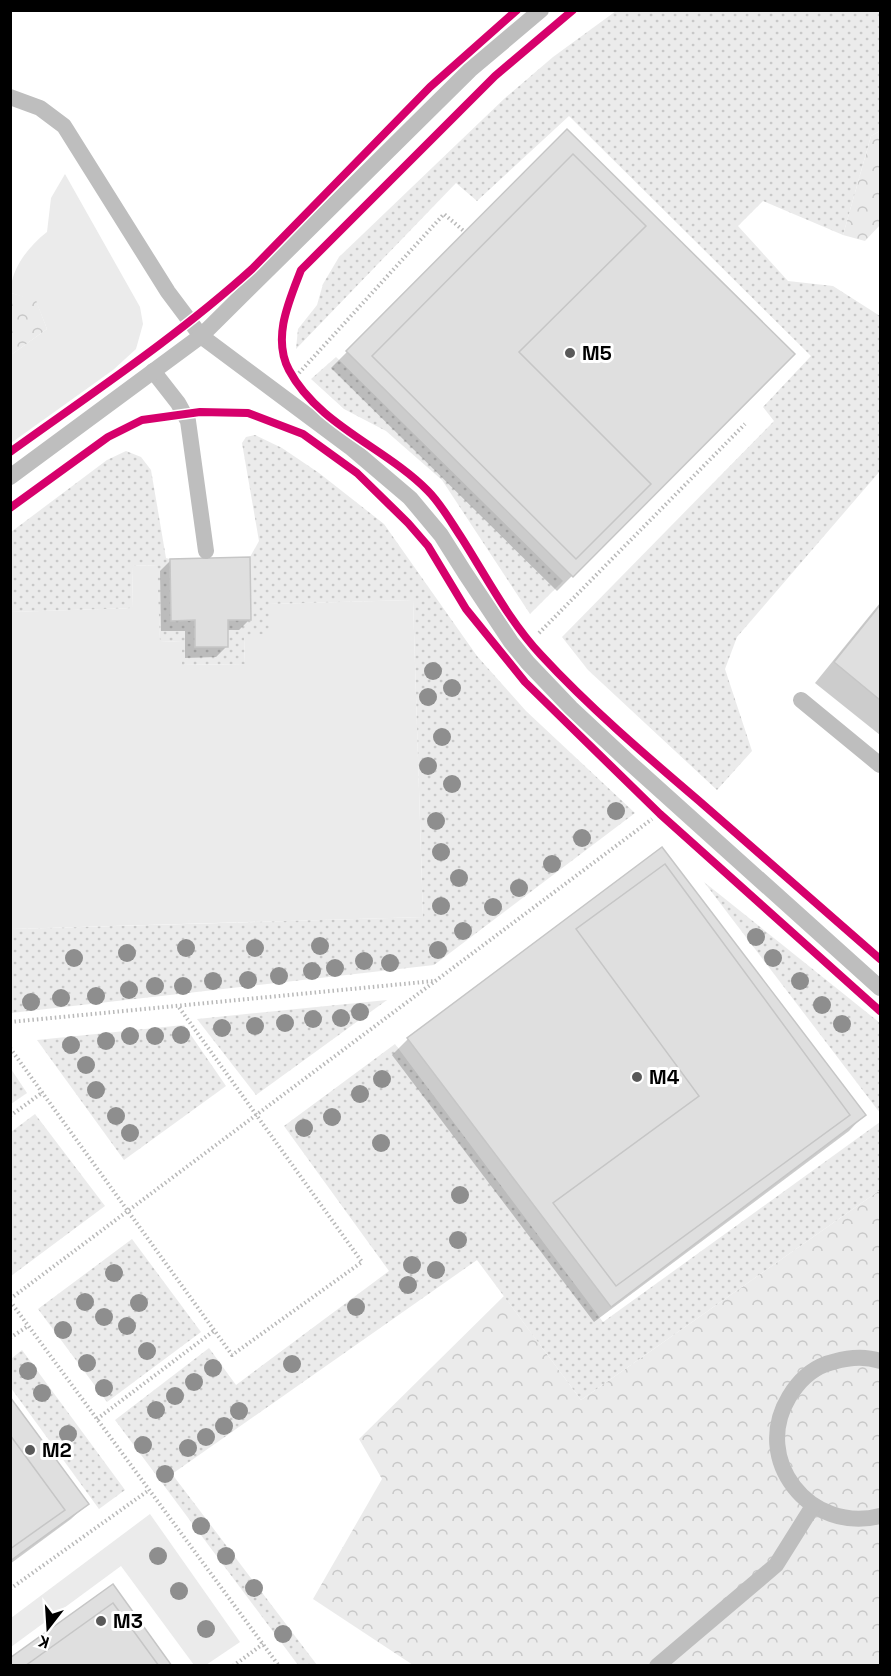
<svg xmlns="http://www.w3.org/2000/svg" width="891" height="1676" font-family="'Space Grotesk',sans-serif">
  <style>
    .grass { fill: #ebebeb }
    .forest { fill: url(#forest-crowns) }
    .garden { fill: url(#garden-dots) }
    .shadow { fill: #0003 }
    .building { fill: #dfdfdf; stroke: #c6c6c6; stroke-width: 1.5 }
    .lines { fill: none; stroke-linecap: round; stroke-linejoin: round }
    .path { stroke: #b9b9b9; stroke-width: 4; stroke-dasharray: 1.5 3; stroke-linecap: butt }
    .service { stroke: #bebebe; stroke-width: 16 }
    .cycleway-casing { stroke: #fff; stroke-width: 11 }
    .cycleway { stroke: #d6006c; stroke-width: 8 }
    .tree { fill: #8e8e8e }
    .poi-dot { fill: #595959; stroke: #fff; stroke-width: 2 }
    .labels { text-anchor: middle; dominant-baseline: central; stroke-width: 6; stroke-linejoin: round; paint-order: stroke }
    .poi-label { font-size: 20px; font-weight: bold; fill: #000; stroke: #fff; text-anchor: start }
  </style>
  <defs>
    <pattern id="forest-crowns" width="20" height="18" patternUnits="userSpaceOnUse" patternTransform="scale(1.5)"><rect width="20" height="18" fill="#ebebeb"/><path d="M2 6a3 3 0 1 1 6 0M12 15a3 3 0 1 1 6 0" fill="none" stroke="#c8c8c8"/></pattern>
    <pattern id="garden-dots" width="8" height="8" patternUnits="userSpaceOnUse" patternTransform="scale(1.5)"><rect width="8" height="8" fill="#ebebeb"/><path d="M2 2h.1M6 6h.1" fill="none" stroke="#c8c8c8" stroke-width="1.8" stroke-linecap="round"/></pattern>
  </defs>
  <rect width="100%" height="100%" fill="#fff"/>
  <g class="grass">
    <path d="M65 174 140 307 143 324 136 349 113 370 11 443V355L47 329 36 301 11 293C10 269 29 246 47 232L51 198Z"/>
    <path d="M158 565 160 642 182 641 183 665 245 664 244 635 269 604 413 600 423 917 11 929 10 612 133 608 132 566Z"/>
    <path d="M150 1514 240 1642 206 1665H194L121 1566 11 1647V1618Z"/>
  </g>
  <g class="forest">
    <path d="M880 131V225L865 241 843 235 871 136Z"/>
    <path d="M11 293 36 300 47 329 11 355Z"/>
    <path d="M880 1190V1665H413L313 1599 382 1479 359 1439 504 1296 581 1400Z"/>
  </g>
  <g class="garden">
    <path d="M616 11H880V131L871 136 843 235 763 201 738 226 788 281 833 286 880 316V471L737 637 725 669 752 751 717 790 588 670 562 637 774 421 763 407 811 356 569 116 477 201 456 183 296 349 298 329 317 305 323 284 339 257 505 98 553 57Z"/>
    <path d="M336 357 563 581 530 614 442 480 386 431 344 409 311 379Z"/>
    <path d="M255 435 282 448 319 473 384 524 477 656 526 711 635 813 434 965 11 1013 10 908 12 929 423 917 413 600 269 604 270 634 244 635 245 664 182 665V641L160 642 157 565 132 566 133 608 11 612V532L107 460 126 451 141 457 151 470 166 558 170 559 171 621 195 620 196 647H228V620H251L250 557 259 541 242 443 246 437Z"/>
    <path d="M704 882 880 1023V1113Z"/>
    <path d="M387 1000 256 1095 197 1019Z"/>
    <path d="M184 1025 226 1086 124 1160 37 1040Z"/>
    <path d="M395 1044 603 1322 880 1122V1190L581 1400 477 1260 172 1474 317 1665H298L115 1420 209 1348 236 1385 389 1271 284 1126Z"/>
    <path d="M11 1069 27 1093 11 1104H10Z"/>
    <path d="M35 1114 105 1206 11 1276V1132Z"/>
    <path d="M132 1239 201 1332 107 1402 38 1309Z"/>
    <path d="M22 1350 125 1490 99 1509 11 1388V1359Z"/>
  </g>
  <g class="shadow">
    <path d="M567 131 793 354 557 591 331 368Z"/>
    <path d="M171 560 250 619 239 630H227V646L216 657 185 658V631H161L160 571Z"/>
    <path d="M880 603V735L815 683Z"/>
    <path d="M662 849 864 1115 849 1131 594 1322 392 1055 408 1039Z"/>
    <path d="M10 1399 87 1504 71 1519 10 1564Z"/>
  </g>
  <g class="building">
    <path d="M567 129 795 354 573 577 346 351Z"/>
    <path d="M573 154 646 226 519 352 651 484 576 559 372 356Z"/>
    <path d="M250 557 251 620H228V647H195V620L171 621 170 559Z"/>
    <path d="M880 605V700L834 662Z"/>
    <path d="M662 847 866 1115 611 1307 407 1038Z"/>
    <path d="M665 864 850 1115 616 1286 553 1203 699 1096 576 929Z"/>
    <path d="M10 1397 89 1504 10 1561Z"/>
    <path d="M10 1435 65 1510 10 1549Z"/>
    <path d="M113 1584 172 1666H10V1658Z"/>
    <path d="M113 1603 159 1666H25Z"/>
  </g>
  <g class="lines">
    <g class="path">
      <path d="M299 373 444 214 465 232"/>
      <path d="M539 633 745 424"/>
      <path d="M10 1022 434 981"/>
      <path d="M10 1048 232 1355 362 1262 178 1006"/>
      <path d="M10 1116 43 1092"/>
      <path d="M10 1299 652 819"/>
      <path d="M10 1301 279 1666"/>
      <path d="M10 1338 28 1326"/>
      <path d="M97 1419 215 1330"/>
      <path d="M10 1589 149 1490"/>
      <path d="M233 1666 263 1644"/>
    </g>
    <g class="service">
      <path d="M10 97 40 108 64 126 168 292 201 336 350 447 410 498 441 535 465 573 511 642 528 663 571 708 631 764 880 988"/>
      <path d="M153 371 178 403 188 421 206 551"/>
      <path d="M10 477 201 336 470 70 541 10"/>
      <path d="M801 700 880 765"/>
      <path d="M880 1361C862 1355 845 1358 826 1364 810 1370 798 1382 789 1397 751 1460 810 1534 880 1516"/>
      <path d="M657 1666 776 1565 813 1506"/>
    </g>
    <defs>
      <g id="cycleway">
        <path d="M573 10 495 76 301 270C289 301 272 338 289 370 318 425 386 448 428 491 441 504 451 522 461 537 486 576 509 621 541 655 589 707 644 754 698 800 759 853 820 906 880 959"/>
        <path d="M10 452C92 393 178 336 252 269L430 87 517 10"/>
        <path d="M10 508 108 437 142 420 200 412 248 413 303 434 357 473 408 523 428 546 466 609 525 682 660 814 880 1011"/>
      </g>
    </defs>
    <use href="#cycleway" class="cycleway-casing"/>
    <use href="#cycleway" class="cycleway"/>
  </g>
  <g class="tree">
    <circle cx="433" cy="671" r="9"/>
    <circle cx="452" cy="688" r="9"/>
    <circle cx="428" cy="697" r="9"/>
    <circle cx="442" cy="737" r="9"/>
    <circle cx="428" cy="766" r="9"/>
    <circle cx="452" cy="784" r="9"/>
    <circle cx="616" cy="811" r="9"/>
    <circle cx="436" cy="821" r="9"/>
    <circle cx="582" cy="838" r="9"/>
    <circle cx="441" cy="852" r="9"/>
    <circle cx="552" cy="864" r="9"/>
    <circle cx="459" cy="878" r="9"/>
    <circle cx="519" cy="888" r="9"/>
    <circle cx="441" cy="906" r="9"/>
    <circle cx="493" cy="907" r="9"/>
    <circle cx="463" cy="931" r="9"/>
    <circle cx="756" cy="937" r="9"/>
    <circle cx="320" cy="946" r="9"/>
    <circle cx="186" cy="948" r="9"/>
    <circle cx="255" cy="948" r="9"/>
    <circle cx="438" cy="950" r="9"/>
    <circle cx="127" cy="953" r="9"/>
    <circle cx="74" cy="958" r="9"/>
    <circle cx="773" cy="958" r="9"/>
    <circle cx="364" cy="961" r="9"/>
    <circle cx="390" cy="963" r="9"/>
    <circle cx="335" cy="968" r="9"/>
    <circle cx="312" cy="971" r="9"/>
    <circle cx="279" cy="976" r="9"/>
    <circle cx="248" cy="980" r="9"/>
    <circle cx="213" cy="981" r="9"/>
    <circle cx="800" cy="981" r="9"/>
    <circle cx="155" cy="986" r="9"/>
    <circle cx="183" cy="986" r="9"/>
    <circle cx="129" cy="990" r="9"/>
    <circle cx="96" cy="996" r="9"/>
    <circle cx="61" cy="998" r="9"/>
    <circle cx="31" cy="1002" r="9"/>
    <circle cx="822" cy="1005" r="9"/>
    <circle cx="360" cy="1012" r="9"/>
    <circle cx="341" cy="1018" r="9"/>
    <circle cx="313" cy="1019" r="9"/>
    <circle cx="285" cy="1023" r="9"/>
    <circle cx="842" cy="1024" r="9"/>
    <circle cx="255" cy="1026" r="9"/>
    <circle cx="222" cy="1028" r="9"/>
    <circle cx="181" cy="1035" r="9"/>
    <circle cx="130" cy="1036" r="9"/>
    <circle cx="155" cy="1036" r="9"/>
    <circle cx="106" cy="1041" r="9"/>
    <circle cx="71" cy="1045" r="9"/>
    <circle cx="86" cy="1065" r="9"/>
    <circle cx="382" cy="1079" r="9"/>
    <circle cx="96" cy="1090" r="9"/>
    <circle cx="360" cy="1094" r="9"/>
    <circle cx="116" cy="1116" r="9"/>
    <circle cx="332" cy="1117" r="9"/>
    <circle cx="304" cy="1128" r="9"/>
    <circle cx="130" cy="1133" r="9"/>
    <circle cx="381" cy="1143" r="9"/>
    <circle cx="460" cy="1195" r="9"/>
    <circle cx="458" cy="1240" r="9"/>
    <circle cx="412" cy="1265" r="9"/>
    <circle cx="436" cy="1270" r="9"/>
    <circle cx="114" cy="1273" r="9"/>
    <circle cx="408" cy="1285" r="9"/>
    <circle cx="85" cy="1302" r="9"/>
    <circle cx="139" cy="1303" r="9"/>
    <circle cx="356" cy="1307" r="9"/>
    <circle cx="104" cy="1317" r="9"/>
    <circle cx="127" cy="1326" r="9"/>
    <circle cx="63" cy="1330" r="9"/>
    <circle cx="147" cy="1351" r="9"/>
    <circle cx="87" cy="1363" r="9"/>
    <circle cx="292" cy="1364" r="9"/>
    <circle cx="213" cy="1368" r="9"/>
    <circle cx="28" cy="1371" r="9"/>
    <circle cx="194" cy="1382" r="9"/>
    <circle cx="104" cy="1388" r="9"/>
    <circle cx="42" cy="1393" r="9"/>
    <circle cx="175" cy="1396" r="9"/>
    <circle cx="156" cy="1410" r="9"/>
    <circle cx="239" cy="1411" r="9"/>
    <circle cx="224" cy="1426" r="9"/>
    <circle cx="68" cy="1434" r="9"/>
    <circle cx="206" cy="1437" r="9"/>
    <circle cx="143" cy="1445" r="9"/>
    <circle cx="188" cy="1448" r="9"/>
    <circle cx="165" cy="1474" r="9"/>
    <circle cx="201" cy="1526" r="9"/>
    <circle cx="158" cy="1556" r="9"/>
    <circle cx="226" cy="1556" r="9"/>
    <circle cx="254" cy="1588" r="9"/>
    <circle cx="179" cy="1591" r="9"/>
    <circle cx="206" cy="1629" r="9"/>
    <circle cx="283" cy="1634" r="9"/>
  </g>
  <g class="poi-dot">
    <circle cx="570" cy="353" r="6"/>
    <circle cx="637" cy="1077" r="6"/>
    <circle cx="30" cy="1450" r="6"/>
    <circle cx="101" cy="1621" r="6"/>
  </g>
  <g class="labels">
    <g class="poi-label">
      <text x="582" y="353">M5</text>
      <text x="649" y="1077">M4</text>
      <text x="42" y="1450">M2</text>
      <text x="113" y="1621">M3</text>
    </g>
  </g>
  <rect width="891" height="1676" fill="none" stroke="#000000" stroke-width="24"/>
  <g transform="translate(48 1628) rotate(197)" stroke="#ffffff" stroke-width="4.5" paint-order="stroke">
  <path d="M0-4.5L10 22L0 15L-10 22Z" fill="#000000"/>
  <text y="-9" font-size="16" font-weight="bold" text-anchor="middle" fill="#000000">K</text>
  </g>
</svg>
